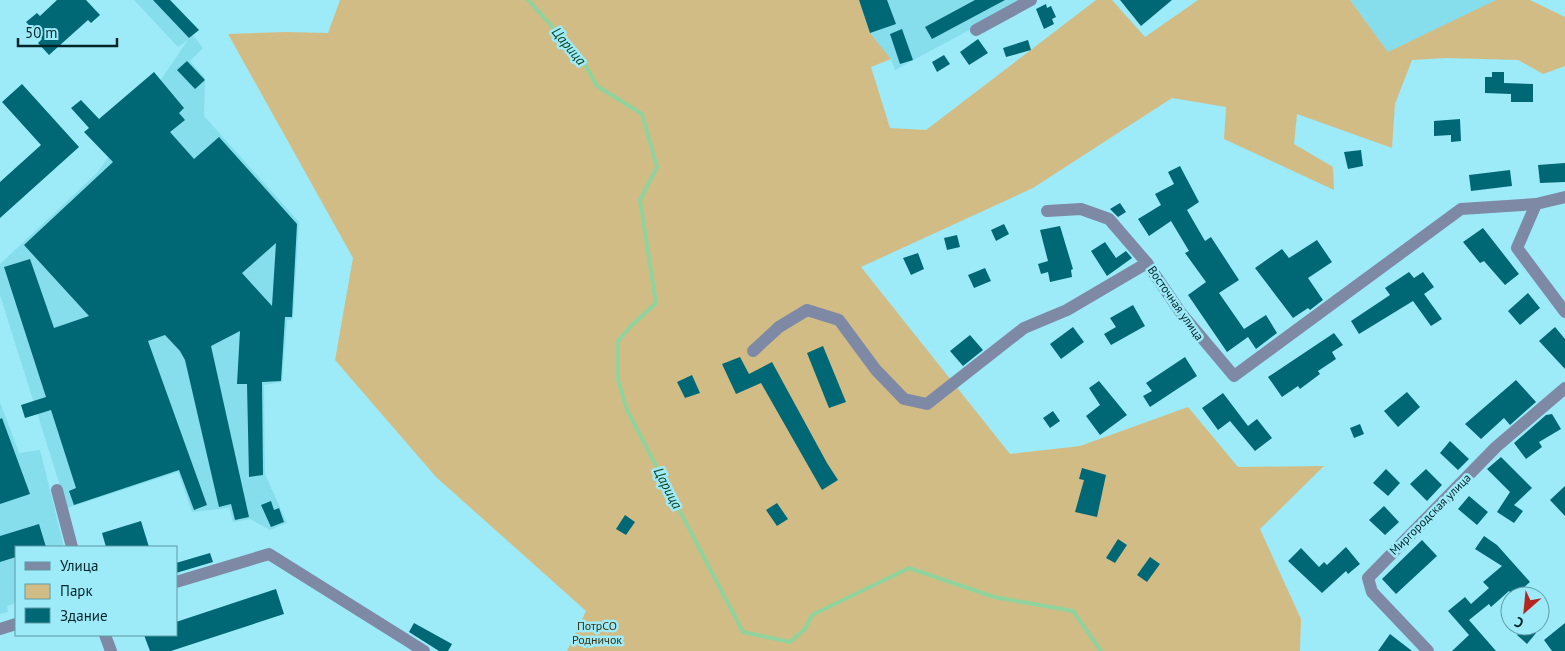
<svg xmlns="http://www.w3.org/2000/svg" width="1565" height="651" font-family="'PT Sans',sans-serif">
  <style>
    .built { fill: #86ddec }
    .green { fill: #d2bc86 }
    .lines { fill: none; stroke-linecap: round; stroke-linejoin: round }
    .stream { stroke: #91d39c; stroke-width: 4 }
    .building { fill: #006875; fill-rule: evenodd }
    .street { stroke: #7e89a6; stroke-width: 12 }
    .labels { text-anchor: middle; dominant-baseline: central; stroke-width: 5; stroke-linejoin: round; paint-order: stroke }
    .street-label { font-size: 12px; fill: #03252a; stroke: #9debf8 }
    .park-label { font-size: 12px; fill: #3d310e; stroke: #9debf8 }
    .water-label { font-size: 14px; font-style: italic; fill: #0f401d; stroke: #9debf8 }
  </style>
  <rect width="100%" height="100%" fill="#9debf8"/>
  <g class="built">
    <path d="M134 0H170L199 30 193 35 203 48 190 61 205 78 204 116 299 222 293 319 287 320 282 382 264 385 265 474 287 523 270 530 250 519 233 522 229 508 192 512 178 472 67 508 0 295V264L98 172 188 40 178 47Z"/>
    <path d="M859 0H1025L895 70 891 59 870 33Z"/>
    <path d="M1350 0H1496V1L1388 52Z"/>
    <path d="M0 402 19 453 40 450 64 547H16V603L7 606 8 612 0 614Z"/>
  </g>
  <path class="green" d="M340 0H859L870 33 891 59 871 67 890 128 926 130 1096 0H1112L1145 37 1198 0H1350L1388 52 1496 0H1530L1565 17V66L1543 74 1518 60 1446 58 1412 60 1395 104 1392 148 1297 114 1294 144 1333 167 1334 190 1224 139 1226 107 1172 98 1033 188 861 267 1010 454 1080 446 1188 407 1238 467 1324 466 1260 529 1301 619 1300 651H567L586 611 436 477 335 360 353 258 228 34 285 32 328 33Z"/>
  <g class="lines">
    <path class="stream" d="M528 0 582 59 597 86 642 114 657 167 640 200 656 303 631 326 618 341V380L627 410 743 632 790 642 805 629 812 615 909 568 994 597 1073 611 1101 651"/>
  </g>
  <g class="building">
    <path d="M57 0H86L100 15 91 23 88 20 49 55 38 43 42 39 26 22 37 13 40 16Z"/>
    <path d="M153 0H170L199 30 189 38Z"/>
    <path d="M859 0H887L896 24 870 33Z"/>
    <path d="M975 0H1005L932 39 925 27Z"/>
    <path d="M1120 0H1172L1141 26Z"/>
    <path d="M1046 4 1047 8 1051 6 1056 17 1052 19 1054 24 1044 29 1036 9Z"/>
    <path d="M902 29 913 60 900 64 890 34Z"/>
    <path d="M978 39 988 53 969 65 960 52Z"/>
    <path d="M1028 40 1031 50 1006 57 1003 48Z"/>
    <path d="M944 55 950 64 937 72 932 62Z"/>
    <path d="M187 61 205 80 195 89 177 70Z"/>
    <path d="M154 72 184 108 179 113 185 120 170 132 194 159 219 137 297 224 292 317H285L281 381 262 382 263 475 249 477 247 384H237L240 331 211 346 249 517 235 520 231 504 219 507 185 360 180 351 165 335 148 341 207 505 194 510 179 470 74 505 69 491 76 488 51 410 25 418 21 405 46 397 4 267 30 259 54 328 89 316 24 245 113 162 84 132 89 128 71 108 81 100 99 119ZM276 243 272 306 242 273Z"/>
    <path d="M1492 72H1504V83L1533 84V102H1511V94L1485 93V77H1492Z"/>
    <path d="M22 84 79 147 0 218V182L41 145 2 102Z"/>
    <path d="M1460 119 1461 141 1451 142V135L1434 136V121Z"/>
    <path d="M1361 150 1363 166 1348 169 1344 152Z"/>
    <path d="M1565 163V182L1540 183 1538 165Z"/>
    <path d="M1180 166 1199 202 1187 210 1205 241 1211 237 1239 280 1219 293 1244 329 1266 315 1277 333 1256 349 1248 337 1227 352 1188 295 1206 282 1185 253 1189 251 1171 221 1149 236 1138 219 1161 205 1155 194 1174 184 1168 172Z"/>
    <path d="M1510 170 1512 186 1471 191 1469 175Z"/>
    <path d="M1120 203 1126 212 1118 217 1110 209Z"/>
    <path d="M1004 224 1009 234 996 241 991 230Z"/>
    <path d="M1060 226 1073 269 1071 270 1072 277 1050 282 1048 272 1041 274 1038 264 1048 261 1040 230Z"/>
    <path d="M1483 228 1519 274 1505 285 1484 261 1480 263 1463 242Z"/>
    <path d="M957 235 960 247 947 250 944 238Z"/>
    <path d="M1317 240 1332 262 1308 278 1323 300 1310 310 1308 308 1293 318 1255 268 1282 249 1289 258Z"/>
    <path d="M1105 242 1116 258 1126 251 1132 258 1107 276 1091 251Z"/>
    <path d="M918 253 924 269 911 275 903 258Z"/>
    <path d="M985 268 991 281 974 288 968 275Z"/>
    <path d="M1409 272 1414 278 1423 272 1434 287 1424 294 1442 319 1431 326 1413 301 1359 334 1351 321 1390 295 1385 288Z"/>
    <path d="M1528 293 1540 308 1520 325 1508 311Z"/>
    <path d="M1133 305 1145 326 1111 345 1104 334 1116 327 1110 318Z"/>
    <path d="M1073 327 1084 342 1061 359 1050 344Z"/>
    <path d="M1555 327 1565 339V369L1539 341Z"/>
    <path d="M1334 333 1343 345 1332 352 1336 359 1318 371 1320 374 1300 389 1298 386 1282 397 1268 377Z"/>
    <path d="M970 335 983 350 963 366 950 351Z"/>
    <path d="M823 346 846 402 829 408 807 353Z"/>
    <path d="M740 357 749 374 772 362 827 463 838 480 822 490 761 383 736 394 722 364Z"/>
    <path d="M1185 357 1197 376 1150 407 1143 396 1152 391 1146 383Z"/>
    <path d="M692 375 700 393 685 398 677 382Z"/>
    <path d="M1516 380 1536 402 1510 425 1504 418 1481 439 1465 424Z"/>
    <path d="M1099 381 1127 415 1100 435 1086 416 1100 405 1089 388Z"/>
    <path d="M1407 392 1420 407 1398 427 1384 411Z"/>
    <path d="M1223 393 1248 426 1257 419 1272 438 1255 451 1230 421 1218 430 1202 408Z"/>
    <path d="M1053 411 1060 421 1050 428 1043 418Z"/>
    <path d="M1552 414 1561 429 1539 442 1542 447 1526 459 1514 443 1546 415Z"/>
    <path d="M2 418 30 494 0 504V419Z"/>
    <path d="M1360 424 1364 434 1354 438 1350 428Z"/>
    <path d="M1450 441 1469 459 1458 470 1440 453Z"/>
    <path d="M1501 457 1532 488 1514 505 1523 511 1514 523 1497 512 1510 492 1487 469Z"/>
    <path d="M1082 468 1106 475 1097 517 1075 512 1084 480 1079 479Z"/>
    <path d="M1386 469 1400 483 1388 496 1373 483Z"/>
    <path d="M1426 469 1442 485 1427 501 1410 484Z"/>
    <path d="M1565 486V516L1550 500Z"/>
    <path d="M1469 496 1488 512 1477 525 1458 509Z"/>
    <path d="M271 501 274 510 279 508 284 522 271 527 261 505Z"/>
    <path d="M777 503 788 519 777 526 766 510Z"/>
    <path d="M1384 506 1399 522 1385 535 1369 520Z"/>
    <path d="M625 515 635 522 626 535 616 529Z"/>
    <path d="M141 521 149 547H106L102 533Z"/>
    <path d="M39 524 46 547H16V557L0 562V536Z"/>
    <path d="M1484 536 1497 545 1530 582 1514 596 1509 591 1491 607 1489 604 1469 620 1496 651H1452L1469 635 1448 611 1465 597 1471 604 1489 588 1483 582 1502 566 1475 549Z"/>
    <path d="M1118 539 1127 545 1115 563 1106 558Z"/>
    <path d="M1422 540 1437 556 1396 594 1382 579Z"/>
    <path d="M1346 547 1360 564 1348 574 1346 571 1322 593 1288 561 1301 548 1319 567 1324 562 1327 565Z"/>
    <path d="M210 553 213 562 176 573V563Z"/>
    <path d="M1150 557 1160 564 1147 582 1137 575Z"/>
    <path d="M276 589 284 614 171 651H150L144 635H176V622Z"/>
    <path d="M414 623 452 644 448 651H439L409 632Z"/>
    <path d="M1565 623V651H1552L1544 640Z"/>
    <path d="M1525 626H1529L1536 633 1527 644 1517 635Z"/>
    <path d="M1390 634 1412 651H1378Z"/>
  </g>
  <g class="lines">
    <g class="street">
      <path d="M976 30 1031 0"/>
      <path d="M1536 204 1517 248 1565 312"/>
      <path d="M1047 211 1081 209 1109 219 1147 263"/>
      <path d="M753 351 779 327 807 310 839 320 876 370 904 399 927 404 1024 328 1067 310 1147 263 1181 313 1234 376 1461 209 1536 204 1565 197"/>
      <path d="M57 490 72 547"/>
      <path d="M176 582 269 554 424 651"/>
      <path d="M0 629 16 624"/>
      <path d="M105 635 111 651"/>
      <path d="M1428 651 1372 592 1368 578 1496 447 1565 388"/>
    </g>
  </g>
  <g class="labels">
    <g class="street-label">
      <text transform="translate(1176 303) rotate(55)">Восточная улица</text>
      <text transform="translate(1430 514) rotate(-45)">Миргородская улица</text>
    </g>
    <g class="park-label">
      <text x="597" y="625">ПотрСО<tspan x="597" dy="14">Родничок</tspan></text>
    </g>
    <g class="water-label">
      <text transform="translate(569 46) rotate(50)">Царица</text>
      <text transform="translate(668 488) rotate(62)">Царица</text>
    </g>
  </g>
  <rect x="15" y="546" width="162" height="90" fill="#9debf8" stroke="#5f9ca6"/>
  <rect x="25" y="562" width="25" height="8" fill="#7e89a6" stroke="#5f9ca6"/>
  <text x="60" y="571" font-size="15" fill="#03252a">Улица</text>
  <rect x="25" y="584" width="25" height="15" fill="#d2bc86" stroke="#5f9ca6"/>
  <text x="60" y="596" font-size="15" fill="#03252a">Парк</text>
  <rect x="25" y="608" width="25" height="15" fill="#006875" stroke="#5f9ca6"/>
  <text x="60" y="621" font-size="15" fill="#03252a">Здание</text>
  <g transform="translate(1525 611) rotate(207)"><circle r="24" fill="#9debf8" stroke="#5f9ca6"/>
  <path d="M0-4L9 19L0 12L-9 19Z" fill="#b5261e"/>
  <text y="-8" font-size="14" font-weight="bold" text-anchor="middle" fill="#03252a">С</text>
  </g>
  <path d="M18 38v8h99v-8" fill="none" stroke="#03252a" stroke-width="2.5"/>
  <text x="25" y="38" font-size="15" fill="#03252a" stroke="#9debf8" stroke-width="4" paint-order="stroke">50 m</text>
</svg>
